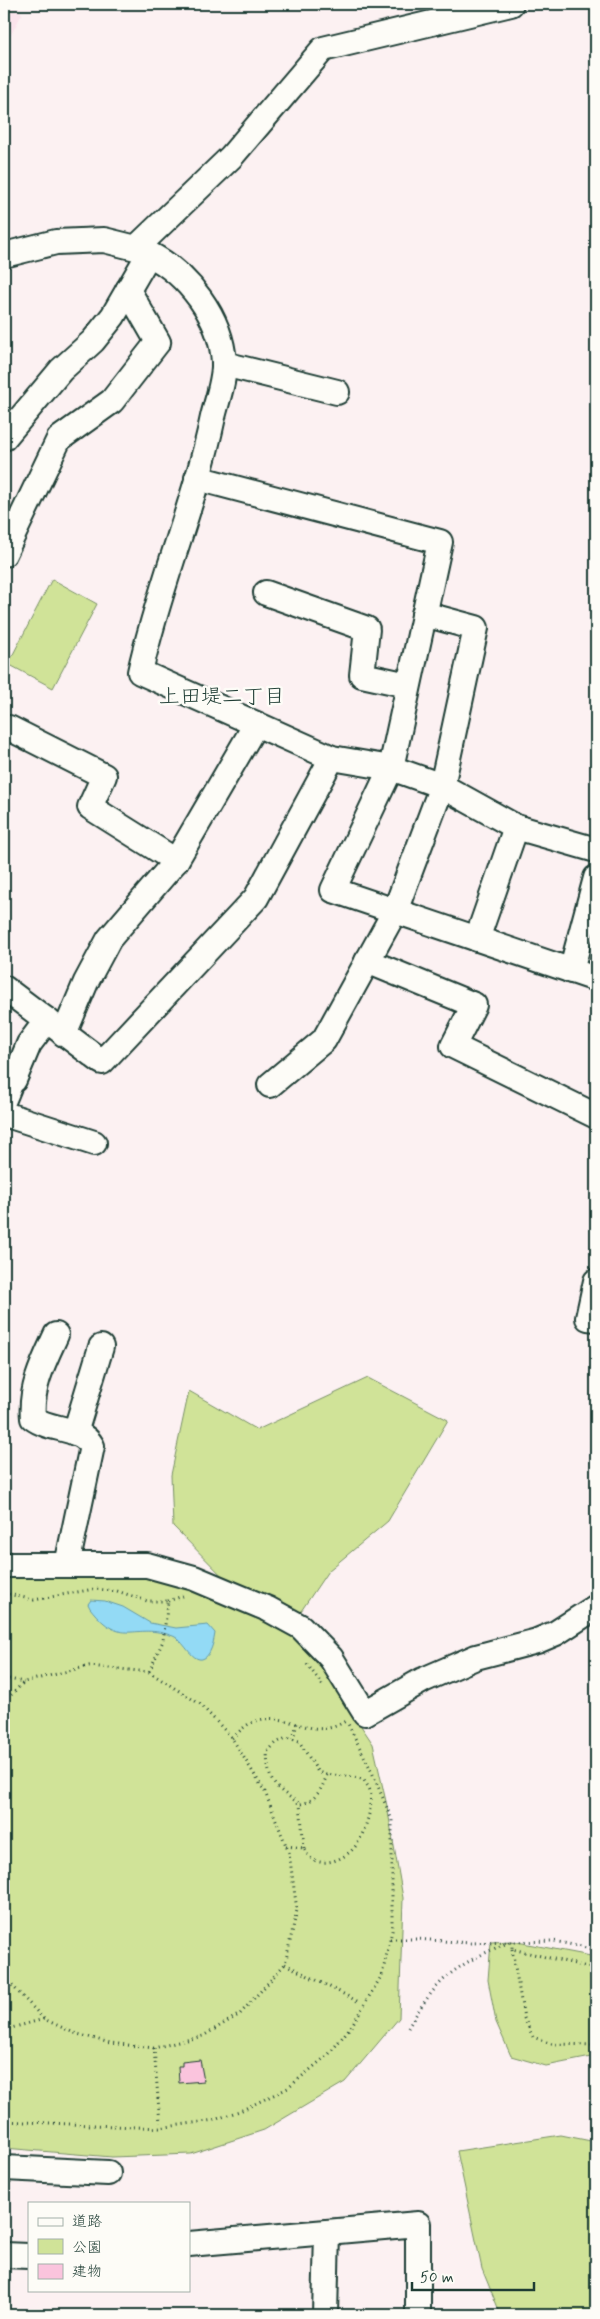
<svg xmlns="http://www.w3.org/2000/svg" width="600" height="2319" font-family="Mynerve,'Klee One',sans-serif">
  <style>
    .built { fill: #fbe4ec }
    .green { fill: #d0e398; stroke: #789066 }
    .water { fill: #93daf5; stroke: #659ba8 }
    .building { fill: #fac4dd; stroke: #1f3d34 }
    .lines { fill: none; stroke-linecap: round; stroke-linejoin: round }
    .minor-casing { stroke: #1f3d34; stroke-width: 28 }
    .path { stroke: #1f3d34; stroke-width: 3; stroke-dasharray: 1 4; stroke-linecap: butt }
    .minor { stroke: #fdfcf7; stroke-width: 24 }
    .labels { text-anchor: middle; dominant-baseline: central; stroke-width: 5; stroke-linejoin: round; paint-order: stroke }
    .neighbourhood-label { font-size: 21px; fill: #1f3d34; stroke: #fdfcf7 }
  </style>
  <rect width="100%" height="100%" fill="#fcf1f2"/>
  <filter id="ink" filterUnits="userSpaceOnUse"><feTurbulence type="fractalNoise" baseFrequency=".02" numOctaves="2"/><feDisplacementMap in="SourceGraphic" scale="10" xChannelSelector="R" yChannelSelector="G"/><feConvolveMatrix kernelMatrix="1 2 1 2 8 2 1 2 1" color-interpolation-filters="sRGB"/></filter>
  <g filter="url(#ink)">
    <path class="built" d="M4 4H15L22 14 4 48Z"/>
    <g class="green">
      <path d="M52 579 97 604 53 688 8 664Z"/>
      <path d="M368 1378 448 1420 388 1521 328 1571 291 1626 235 1589 173 1526 171 1475 189 1391 257 1430Z"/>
      <path d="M4 1554H157L255 1611 307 1645 373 1744 387 1806 403 1898 399 2018 345 2082 264 2130 191 2154 112 2157 4 2148Z"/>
      <path d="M512 1941 596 1957V2056L546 2066 511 2056 496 2022 488 1980 491 1942Z"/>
      <path d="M561 2135 596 2142V2315H501L482 2269 457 2151Z"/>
    </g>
    <path class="water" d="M91 1600 105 1601 123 1607 150 1623 176 1628 208 1625 215 1633C214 1640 211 1657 202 1659 191 1661 184 1640 173 1636 133 1621 123 1650 90 1608L88 1604Z"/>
    <path class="building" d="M200 2060 204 2081 179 2083 178 2066H182V2062Z"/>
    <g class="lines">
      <defs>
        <g id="minor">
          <path d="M4 255 56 242 104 240 136 248 231 157 323 49 511 4"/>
          <path d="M224 364 337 392"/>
          <path d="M4 438 61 370 93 341 113 316 149 254C188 274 221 317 224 362 225 379 217 400 213 417 195 504 159 586 140 672L332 758 391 768 442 786 516 827 596 850"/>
          <path d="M197 478 440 542 391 768 333 890 596 979"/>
          <path d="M4 554 59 439 112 401 158 342 128 290"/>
          <path d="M266 593 367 629 362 675 408 685"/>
          <path d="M9 728 104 776 90 807 176 861"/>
          <path d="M477 939 516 827"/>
          <path d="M367 961 474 1005 453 1046 596 1116"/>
          <path d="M571 971 596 878"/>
          <path d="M4 988 102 1062 256 898 332 758"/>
          <path d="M64 1034 86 982 109 939 176 861 256 724"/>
          <path d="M270 1085 324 1040 395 911 442 786 476 628 424 614"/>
          <path d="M4 1099 11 1082 14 1080 29 1044 47 1020"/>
          <path d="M4 1114 94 1143"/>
          <path d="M596 1281 588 1318 596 1319"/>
          <path d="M56 1335C44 1361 30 1388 33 1418 50 1431 81 1426 92 1446L67 1565"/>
          <path d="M75 1433 101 1347"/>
          <path d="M4 1565H147L194 1578 232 1594 268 1609 301 1627 331 1658 365 1713 423 1680 476 1657 537 1641 556 1633 596 1607"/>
          <path d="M4 2168 108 2173"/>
          <path d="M189 2244 418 2224V2315"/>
          <path d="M4 2255 29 2256"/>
          <path d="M325 2315 327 2232"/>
        </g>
      </defs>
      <use href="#minor" class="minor-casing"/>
      <g class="path">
        <path d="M4 1593 34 1600 94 1589 117 1591 147 1601H168L163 1641 149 1672"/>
        <path d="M168 1601 183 1596"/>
        <path d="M307 1664 323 1686"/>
        <path d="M4 1678 24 1682"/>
        <path d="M4 1702 24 1682 89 1666 149 1672 200 1704 232 1738 265 1792 289 1853 297 1910 285 1964 240 2014 203 2036 154 2048 110 2043 74 2033 44 2019 4 1977"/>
        <path d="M232 1738C238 1733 244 1726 251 1723 288 1706 310 1745 347 1720"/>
        <path d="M293 1739 297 1723"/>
        <path d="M286 1846 304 1848C313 1873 346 1861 357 1844 365 1832 374 1804 370 1791 369 1787 366 1784 364 1780 350 1774 333 1777 318 1772L299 1741 286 1738 276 1743 267 1752C268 1785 275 1787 300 1804"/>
        <path d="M304 1848 300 1804C316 1802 322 1788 327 1775"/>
        <path d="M390 1939H416L470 1943 554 1941 596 1950"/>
        <path d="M512 1949 524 2018 533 2037 552 2044 596 2045"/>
        <path d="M285 1964 359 2002"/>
        <path d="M408 2028C419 2009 432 1989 449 1975 467 1960 491 1950 512 1941V1949L596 1969"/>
        <path d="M4 2030 44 2019"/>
        <path d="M154 2048 160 2123"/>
        <path d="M4 2121 159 2128 214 2120 242 2110 288 2088 329 2054 352 2025 382 1975 392 1931V1820L372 1772 348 1724"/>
      </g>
      <use href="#minor" class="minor"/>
    </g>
  </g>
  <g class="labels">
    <g class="neighbourhood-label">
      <text x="222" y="697">上田堤二丁目</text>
    </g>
  </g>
  <rect width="600" height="2319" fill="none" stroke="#fdfcf7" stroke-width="20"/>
  <rect x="10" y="10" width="580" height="2299" fill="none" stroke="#1f3d34" stroke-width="2" filter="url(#ink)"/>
  <rect x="28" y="2202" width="162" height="90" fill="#fdfcf7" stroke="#a4b0a9"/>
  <rect x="38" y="2218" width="25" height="8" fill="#fdfcf7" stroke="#a4b0a9"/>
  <text x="72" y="2226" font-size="15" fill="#1f3d34">道路</text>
  <rect x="38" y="2239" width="25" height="15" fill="#d0e398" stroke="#a4b0a9"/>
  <text x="72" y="2252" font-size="15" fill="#1f3d34">公園</text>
  <rect x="38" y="2264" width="25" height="15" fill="#fac4dd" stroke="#a4b0a9"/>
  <text x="72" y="2276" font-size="15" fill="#1f3d34">建物</text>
  <path d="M412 2282v8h122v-8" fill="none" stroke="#1f3d34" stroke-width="2.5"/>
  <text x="420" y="2282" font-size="15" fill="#1f3d34" stroke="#fdfcf7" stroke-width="4" paint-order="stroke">50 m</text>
</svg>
